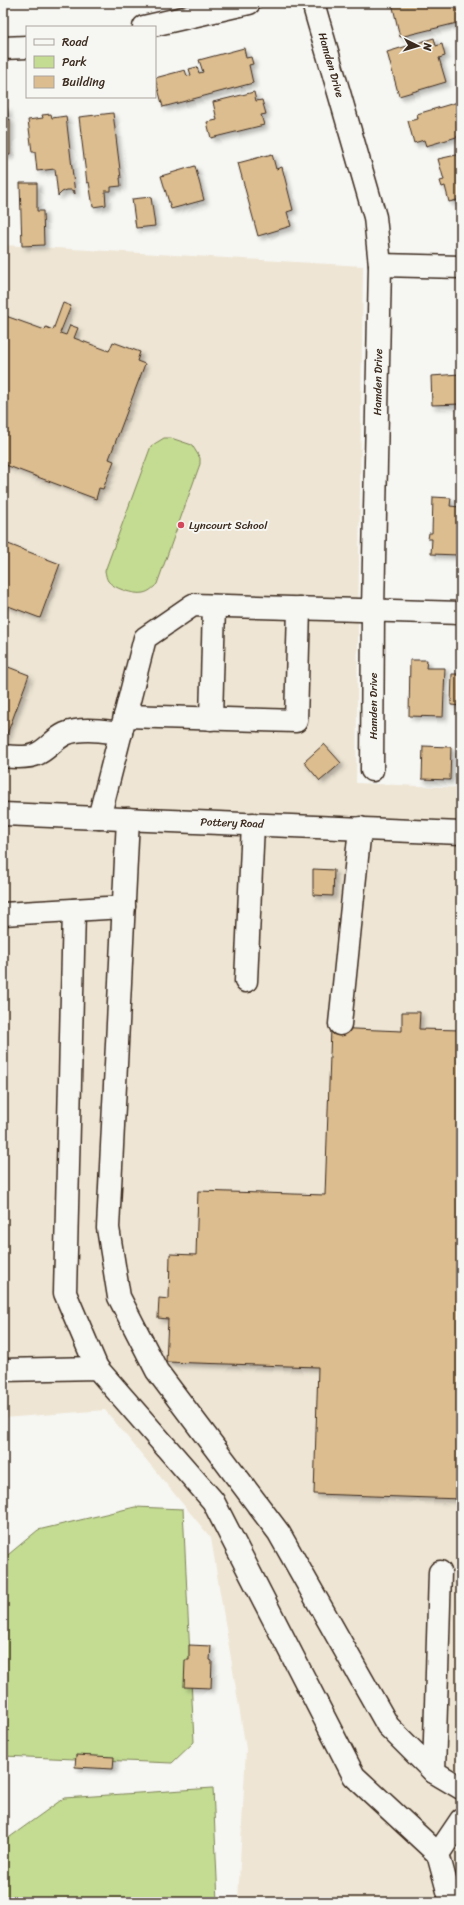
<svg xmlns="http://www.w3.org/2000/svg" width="464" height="1905" font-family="Sriracha,sans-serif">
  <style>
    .built { fill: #eee5d4 }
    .green { fill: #c3dc92; stroke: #7f8358 }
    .building { fill: #dcbd8f; stroke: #3b2a1e; filter: url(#shadow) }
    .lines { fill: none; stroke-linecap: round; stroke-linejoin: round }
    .minor-casing { stroke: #3b2a1e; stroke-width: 25 }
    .minor { stroke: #f6f6f2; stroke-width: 22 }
    .poi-dot { fill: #d1495b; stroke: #f6f6f2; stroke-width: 1.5 }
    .labels { text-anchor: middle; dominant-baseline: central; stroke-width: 4; stroke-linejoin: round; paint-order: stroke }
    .street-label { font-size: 11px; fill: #3b2a1e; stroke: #f6f6f2 }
    .poi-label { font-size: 11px; fill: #3b2a1e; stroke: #f6f6f2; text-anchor: start }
  </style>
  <defs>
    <filter id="shadow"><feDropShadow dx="3.5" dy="3.5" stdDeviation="2" flood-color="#0004"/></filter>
  </defs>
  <rect width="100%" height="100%" fill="#f6f6f2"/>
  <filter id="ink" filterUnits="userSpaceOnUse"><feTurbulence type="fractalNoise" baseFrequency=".025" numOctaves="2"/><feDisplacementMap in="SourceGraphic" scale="8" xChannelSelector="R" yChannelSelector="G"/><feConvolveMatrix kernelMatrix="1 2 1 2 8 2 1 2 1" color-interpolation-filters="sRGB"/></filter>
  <g filter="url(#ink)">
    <path class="built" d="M3 245 363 266 356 783 461 788V1902H238L246 1749 211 1538 105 1410 3 1418Z"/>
    <g class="green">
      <path d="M164 438H171L192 445 200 458V464L157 584C153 588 149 592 143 593 134 595 113 588 108 581 106 578 106 575 105 571L151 446Z"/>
      <path d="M135 1507 183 1509 194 1742 172 1763 3 1756V1559L38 1530Z"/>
      <path d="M213 1788 218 1902H3V1842L64 1798Z"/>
    </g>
    <g class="building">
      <path d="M392 3H461V22L400 37Z"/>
      <path d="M434 38 436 46 442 44 445 56 439 58 446 82 399 96 387 52Z"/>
      <path d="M244 48 246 58 251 57 253 64 249 65 253 83 163 107 155 78 185 70 187 76 191 75 189 69 197 67 199 73 203 72 199 60Z"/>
      <path d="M254 92 256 101 262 100 266 114 261 115 264 125 211 138 207 122 217 120 213 102Z"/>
      <path d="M458 102 459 106 461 105 460 136 426 146 424 140 414 143 408 121 418 119 417 114Z"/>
      <path d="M3 108H7L8 120 10 119V155H3Z"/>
      <path d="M113 113 121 178H120L121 186 111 187V191H105L106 205 93 207 89 182 87 183 79 117Z"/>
      <path d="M51 114 52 118 66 116 75 194 72 190H67L62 192 58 196 55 169 37 171 35 152H32L28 120 43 118 42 115Z"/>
      <path d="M272 154 276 169 282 167 293 210 287 212 291 226 258 236 238 163Z"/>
      <path d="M461 154V199L449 202 445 186 442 187 440 181 444 180 438 159Z"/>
      <path d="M195 166 204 200 171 209 161 176Z"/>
      <path d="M20 183H37V211H43L44 245 22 246Z"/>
      <path d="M151 197 155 226 136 228 132 199Z"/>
      <path d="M63 303 71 306 60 333 66 335 70 325 78 328 74 338 109 351 113 342 140 352 137 361 145 364 109 459 114 461 103 489 99 488 96 499 3 464V315L45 330 46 327 53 330Z"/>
      <path d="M460 374 461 404 432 405 431 376Z"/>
      <path d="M433 497 451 498 450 506 460 507 458 555 431 554 432 539H428L429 533H432Z"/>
      <path d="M3 542 60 564 40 618 3 604Z"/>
      <path d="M410 660H427L426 668H445L443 717 409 716Z"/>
      <path d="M3 665 29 675 3 745Z"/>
      <path d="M452 674H461V706L451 705Z"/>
      <path d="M324 744 341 763 320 781 304 762Z"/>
      <path d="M423 746 451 747 450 780 422 779Z"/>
      <path d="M457 753H461V777H456Z"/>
      <path d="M313 869 334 870 333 896 313 895Z"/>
      <path d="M402 1012H420L419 1029 461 1030V1499L314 1494 318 1367 166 1362 168 1319 158 1318 159 1298 169 1299 170 1254 196 1255 198 1191 325 1195 331 1028 402 1031Z"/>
      <path d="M189 1645 211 1646 210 1660 212 1661 211 1688 184 1687 185 1660H189Z"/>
      <path d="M76 1755 114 1757 113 1769 75 1767Z"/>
    </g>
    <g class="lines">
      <defs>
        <g id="minor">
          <path d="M313 3 375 217 380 265 373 610 372 770"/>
          <path d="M144 27 249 3"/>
          <path d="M3 48 27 47"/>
          <path d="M380 265 461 267"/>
          <path d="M125 716 296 721 299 608"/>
          <path d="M211 719 214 606"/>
          <path d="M3 756C12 757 29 758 37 754 47 750 54 739 65 734 81 727 103 731 121 733"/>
          <path d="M3 814 461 833"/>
          <path d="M99 818 145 638 193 605 461 613"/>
          <path d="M128 819 108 1228 119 1297 157 1371 279 1533 388 1726 434 1772 461 1788"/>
          <path d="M74 910 65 1293 97 1368"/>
          <path d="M3 914 124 907"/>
          <path d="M246 981 253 824"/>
          <path d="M340 1024 360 828"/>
          <path d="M3 1370 97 1368 213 1501 354 1776 438 1854 461 1820"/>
          <path d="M434 1772 440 1572"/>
          <path d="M438 1854 451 1902"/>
        </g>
      </defs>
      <use href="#minor" class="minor-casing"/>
      <use href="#minor" class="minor"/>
    </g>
  </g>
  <circle class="poi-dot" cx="181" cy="525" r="4"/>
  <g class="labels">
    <g class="street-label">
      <text transform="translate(331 65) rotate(74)">Hamden Drive</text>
      <text transform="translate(378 382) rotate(-89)">Hamden Drive</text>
      <text transform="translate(373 706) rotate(-90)">Hamden Drive</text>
      <text transform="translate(232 823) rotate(2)">Pottery Road</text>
    </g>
    <g class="poi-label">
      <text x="189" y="525">Lyncourt School</text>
    </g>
  </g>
  <rect width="464" height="1905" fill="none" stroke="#f6f6f2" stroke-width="16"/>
  <rect x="8" y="8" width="448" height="1889" fill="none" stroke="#3b2a1e" stroke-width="1.5" filter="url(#ink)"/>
  <rect x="26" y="26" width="130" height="72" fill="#f6f6f2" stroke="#aba49d"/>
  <rect x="34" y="39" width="20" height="6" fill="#f6f6f2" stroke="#aba49d"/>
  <text x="62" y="46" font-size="12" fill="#3b2a1e">Road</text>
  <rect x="34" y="56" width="20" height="12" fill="#c3dc92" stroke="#aba49d"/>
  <text x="62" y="66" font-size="12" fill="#3b2a1e">Park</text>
  <rect x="34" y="76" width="20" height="12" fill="#dcbd8f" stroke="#aba49d"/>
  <text x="62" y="86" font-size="12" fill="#3b2a1e">Building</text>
  <g transform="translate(418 46) rotate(95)" stroke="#f6f6f2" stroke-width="3" paint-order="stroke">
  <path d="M0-3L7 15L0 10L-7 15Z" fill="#3b2a1e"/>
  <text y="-6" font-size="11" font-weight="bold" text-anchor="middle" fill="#3b2a1e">N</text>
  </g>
</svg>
